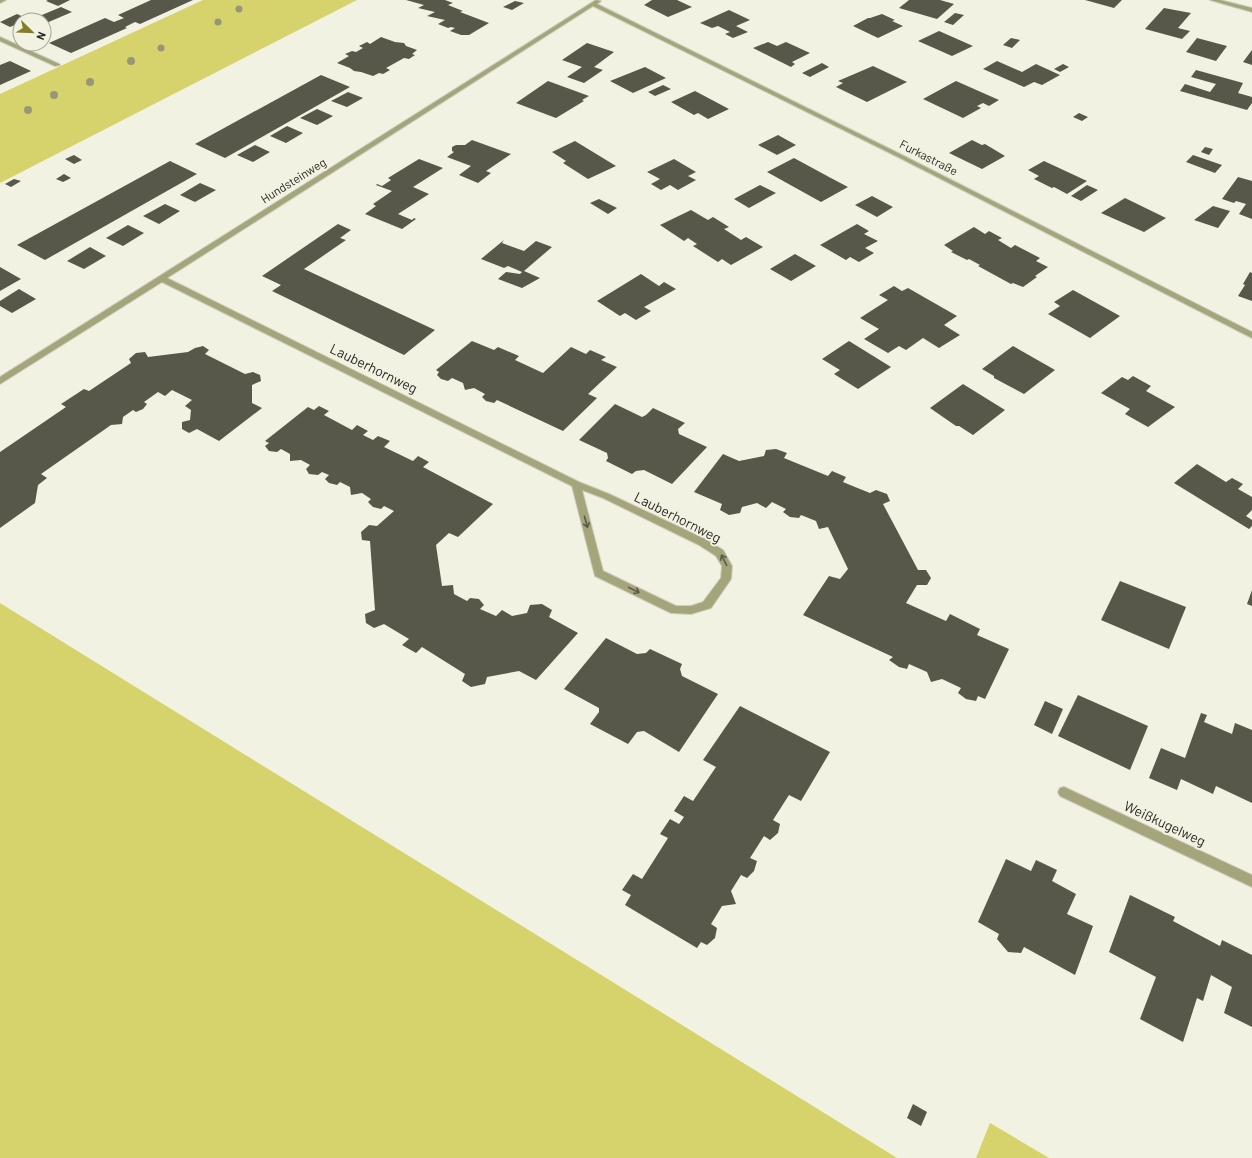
<svg xmlns="http://www.w3.org/2000/svg" width="1252" height="1158" font-family="Barlow,sans-serif">
  <style>
    .green { fill: #d7d36c }
    .building { fill: #58584a }
    .lines { fill: none; stroke-linecap: round; stroke-linejoin: round }
    .minor-casing { stroke: #cdcebf; stroke-width: 2 }
    .minor { fill: #a5a57b; fill-rule: evenodd }
    .tree { fill: #979778 }
    .oneway { stroke: #5b5b47 }
    .labels { text-anchor: middle; dominant-baseline: central; stroke-width: 4; stroke-linejoin: round; paint-order: stroke }
    .far-street-label { font-size: 12px; fill: #2a2a24; stroke: #f1f2e1 }
    .street-label { font-size: 14px; fill: #2a2a24; stroke: #f1f2e1 }
  </style>
  <rect width="100%" height="100%" fill="#f1f2e1"/>
  <g class="green">
    <path d="M203 0H357L0 183V94Z"/>
    <path d="M0 603 50 634 897 1158H0Z"/>
    <path d="M990 1123 1049 1158H976Z"/>
  </g>
  <g class="building">
    <path d="M48 0H70L58 6 46 1Z"/>
    <path d="M151 0H193L140 24 135 22 125 27 127 28 71 53 49 43 105 18 114 22 124 18 118 15Z"/>
    <path d="M406 0H445L453 3 448 5 463 11 460 12 489 23 469 35H461L450 31 455 28 451 27 448 28 438 24 445 20 427 16 435 12 418 8 424 5Z"/>
    <path d="M652 0H677L692 7 668 17 644 5Z"/>
    <path d="M909 0H940L954 4 937 19 899 8Z"/>
    <path d="M1085 0H1122L1114 8Z"/>
    <path d="M515 1 524 3 512 10 503 7Z"/>
    <path d="M61 7 72 12 44 24V20H30Z"/>
    <path d="M1164 8 1191 13 1178 28 1190 31 1182 39 1145 29Z"/>
    <path d="M729 10 750 20 736 26 748 32 733 38 725 34 730 32 718 26 712 28 700 23Z"/>
    <path d="M955 13 964 15 953 25 944 22Z"/>
    <path d="M17 14 28 19 20 20V23L10 27 0 22Z"/>
    <path d="M882 14 895 20 892 21 903 26 878 38 853 26 868 18H870Z"/>
    <path d="M939 31 973 46 952 56 918 41Z"/>
    <path d="M381 37 395 42 404 43 406 46 417 50 412 54 415 55 409 59 404 58 386 68 390 70 383 74 379 73 373 76 361 72 354 71 350 68 337 63 349 56 345 54 352 51 356 52 363 48 359 46 367 42 370 44Z"/>
    <path d="M1011 38 1020 40 1012 48 1003 45Z"/>
    <path d="M1197 38 1227 46 1216 61 1186 52Z"/>
    <path d="M768 42 777 46 786 42 810 53 792 62 795 64 791 67 753 48Z"/>
    <path d="M587 43 614 52 594 67 603 70 584 83 567 77 582 67 562 60Z"/>
    <path d="M1252 50V65L1243 62Z"/>
    <path d="M10 61 31 71 0 85V65Z"/>
    <path d="M997 61 1022 72 1036 64 1060 75 1042 85 1034 82 1024 87 983 69Z"/>
    <path d="M822 63 829 67 810 77 802 73Z"/>
    <path d="M1063 64 1069 67 1060 72 1054 69Z"/>
    <path d="M873 66 907 82 867 102 836 87 843 83 838 81Z"/>
    <path d="M645 67 666 78 633 93 610 81Z"/>
    <path d="M1196 70 1243 83 1238 93 1252 97V103L1247 110 1180 91 1185 84 1210 92 1216 84 1191 77Z"/>
    <path d="M321 75 350 87 225 158 195 144Z"/>
    <path d="M548 81 589 96 582 100 584 101 556 118 516 103Z"/>
    <path d="M956 81 999 100 989 106 983 103 977 106 981 108 963 118 923 99Z"/>
    <path d="M663 85 671 89 655 96 648 92Z"/>
    <path d="M695 91 729 109 708 119 698 113 694 115 671 102Z"/>
    <path d="M348 92 363 98 347 107 331 101Z"/>
    <path d="M317 109 333 116 317 125 300 118Z"/>
    <path d="M1079 113 1088 117 1082 121 1073 117Z"/>
    <path d="M287 126 303 133 286 143 270 136Z"/>
    <path d="M778 135 796 145 777 155 758 145Z"/>
    <path d="M472 140 511 154 486 171 491 173 478 183 459 175 471 166 447 157 454 152 452 151V147L456 145H465Z"/>
    <path d="M972 140 982 145 985 144 1005 156 982 169 949 153Z"/>
    <path d="M575 141 616 166 588 179 563 163 566 161 552 152Z"/>
    <path d="M255 145 270 152 253 162 237 155Z"/>
    <path d="M1205 147 1213 149 1209 155 1201 152Z"/>
    <path d="M74 155 82 160 74 164 65 159Z"/>
    <path d="M1193 155 1222 165 1215 173 1186 162Z"/>
    <path d="M794 158 829 177 848 187 821 202 767 172Z"/>
    <path d="M419 159 443 168 413 187 429 194 398 214 412 220 414 218 416 219 402 229 365 214 376 206 373 204 392 191 376 185 377 184 382 186 391 180 388 178Z"/>
    <path d="M674 159 696 172 688 176 696 180 678 190 670 185 661 190 651 184 660 179 647 172Z"/>
    <path d="M170 161 197 174 45 260 17 245Z"/>
    <path d="M1044 161 1087 181 1067 194 1054 187 1052 188 1034 179 1039 176 1028 170Z"/>
    <path d="M64 174 71 178 63 182 56 179Z"/>
    <path d="M1238 177 1252 181V219L1239 214 1246 204 1236 201 1234 203 1222 199Z"/>
    <path d="M14 179 21 181 11 187 5 184Z"/>
    <path d="M200 183 216 190 195 202 180 195Z"/>
    <path d="M760 185 776 193 749 208 734 199Z"/>
    <path d="M1087 185 1098 190 1081 201 1071 196Z"/>
    <path d="M872 196 893 207 877 217 855 205Z"/>
    <path d="M1125 198 1166 218 1144 232 1101 213Z"/>
    <path d="M599 199 617 208 608 214 590 203Z"/>
    <path d="M165 204 180 211 159 224 143 216Z"/>
    <path d="M1213 206 1230 211 1218 228 1194 220Z"/>
    <path d="M691 210 708 220 713 217 729 227 724 229 741 240 746 237 763 247 731 265 722 259 718 262 693 246 697 244 688 238 684 241 660 225Z"/>
    <path d="M338 224 351 230 340 238 346 240 304 269 435 330 404 355 272 291 281 285 262 276Z"/>
    <path d="M857 224 869 231 864 234 878 241 865 248 874 253 859 262 850 257 846 260 820 245Z"/>
    <path d="M128 225 144 233 123 246 106 238Z"/>
    <path d="M974 227 985 234 989 231 1002 238 998 240 1011 248 1015 245 1040 258 1036 261 1048 267 1035 276 1037 277 1023 287 1013 283 1011 284 978 266 980 265 969 259 967 260 951 252 953 251 944 245Z"/>
    <path d="M504 240 502 243 524 251 536 241 552 247 524 271 540 278 522 288 498 279 506 272 520 274 522 272 508 266 504 268 481 259Z"/>
    <path d="M90 247 106 256 84 269 67 261Z"/>
    <path d="M795 254 816 266 791 281 770 269Z"/>
    <path d="M0 267 21 279 0 291Z"/>
    <path d="M1250 272 1252 273V301L1238 296 1245 285 1243 284Z"/>
    <path d="M641 274 659 286 664 282 676 289 644 307 651 311 636 320 625 313 620 316 597 301Z"/>
    <path d="M894 286 902 291 908 288 957 316 944 325 960 335 939 348 923 338 906 350 899 346 888 353 864 339 879 329 860 318 888 300 879 295Z"/>
    <path d="M19 289 36 299 12 313 0 306V301Z"/>
    <path d="M1073 290 1120 316 1090 338 1048 314 1060 306 1054 302Z"/>
    <path d="M472 341 494 350 498 347 519 356 515 360 543 373 571 347 586 354 590 350 606 357 601 360 617 367 588 394 597 398 563 431 497 400 494 403 486 401 482 397 485 394 474 388 465 390 463 383 452 378 448 381 441 379 437 375 439 372 436 370Z"/>
    <path d="M849 341 891 367 858 389 834 374 840 370 822 359Z"/>
    <path d="M203 346 209 350 205 354 245 374 253 372 260 375 261 381 252 385V403L262 408 219 441 197 429 189 433 182 429V422L190 420 191 410 185 406 192 400 172 390 165 396 158 392 144 402 147 404 143 409 136 412 133 410 123 417 122 424 111 425 41 474 47 478 38 485 35 503 0 528V452L66 407 61 404 84 389 89 391 131 363 129 359 136 353 145 352 148 357 188 352 195 348Z"/>
    <path d="M1013 346 1055 370 1024 394 994 378V376L982 369Z"/>
    <path d="M1133 376 1151 386 1146 391 1175 407 1148 427 1125 414 1130 409 1101 393 1122 377 1128 380Z"/>
    <path d="M963 384 1005 410 973 435 959 426H956L930 408Z"/>
    <path d="M615 404 642 417 646 415 653 408 685 423 678 429 679 434 707 447 672 484 644 470 636 471 632 474 606 461 608 458 607 453 579 440Z"/>
    <path d="M319 406 329 411 324 415 352 430 357 425 368 431 363 435 373 440 378 436 390 441 384 447 413 461 418 456 429 462 423 467 493 504 458 537 449 533 436 545 442 586 453 585 454 594 467 601 470 598 479 599 484 605 480 609 496 616 502 610 512 616 527 613 530 605 542 604 552 610 549 617 578 633 536 680 519 671 487 677 485 684 471 687 462 681 465 674 422 647 416 653 402 645 409 639 384 624 374 628 366 623 365 614 375 610 370 541 362 540 361 532 369 525 377 526 394 511 384 506 381 509 373 507 368 502 371 499 362 493 351 495 350 487 340 482 337 485 329 483 325 479 329 475 322 472 318 475 309 474 306 469 310 465 301 460 290 461V454L281 449 277 452 269 451 265 446 269 443 265 441 308 407 314 410Z"/>
    <path d="M776 449 787 453 784 458 828 476 832 471 846 477 843 482 855 487 870 493 876 490 887 494 890 501 883 504 918 570H926L931 578 927 585H917L906 603 946 621 950 614 980 629 977 635 1009 649 985 699 978 696 976 701 966 699 958 693 961 688 942 679 931 682 927 672 909 664 907 669 899 667 889 660 893 657 803 615 829 576 840 579 848 569 828 527 819 529 816 521 801 515 799 518 790 517 783 512 786 509 772 502 766 508 757 503 742 507 740 513 729 515 720 510 722 504 694 492 723 454 739 461 764 456 766 450Z"/>
    <path d="M1197 464 1226 482 1232 478 1243 484 1238 489 1252 497V510L1246 516 1252 520V526L1249 529 1174 483Z"/>
    <path d="M1120 581 1186 607 1169 649 1101 620Z"/>
    <path d="M1252 590V606L1247 604Z"/>
    <path d="M606 638 637 654 646 653 650 649 682 664 680 669 682 676 718 694 679 752 644 731 637 732 628 744 590 724 599 712V708L564 689Z"/>
    <path d="M1078 695 1148 726 1130 770 1058 736Z"/>
    <path d="M1045 701 1063 709 1052 734 1034 725Z"/>
    <path d="M740 706 830 752 801 801 789 795 773 820 780 824 778 833 770 840 764 836 750 858 757 861 754 871 747 878 741 875 731 891 736 904 722 906 711 924 717 928 715 938 707 945 701 942 697 948 625 905 631 895 622 890 633 874 642 879 668 838 660 834 670 819 679 824 684 817 674 811 684 796 693 801 716 767 703 760Z"/>
    <path d="M1201 713 1207 715 1204 722 1232 734 1235 723 1252 730V803L1216 786 1213 794 1181 779 1177 790 1149 778 1161 748 1185 758Z"/>
    <path d="M1006 859 1031 871 1036 860 1057 870 1052 881 1076 894 1067 914 1093 926 1075 975 1024 947 1021 953 1008 952 997 939 999 934 978 922Z"/>
    <path d="M1130 895 1175 917 1173 921 1220 946 1222 940 1252 955V1027L1224 1013 1232 987 1211 975 1203 1001 1197 998 1183 1042 1140 1019 1156 977 1109 952Z"/>
    <path d="M913 1104 927 1112 921 1126 907 1118Z"/>
  </g>
  <g class="lines">
    <defs>
      <g id="minor">
        <path d="M0 0H6L0 3Z"/>
        <path d="M596 0 601 1 597 4 904 156 1252 332V338L900 158 593 6 167 278 579 482 609 494 705 539 723 550 732 566 731 579 711 608 691 614 671 613 595 576 572 486 162 282 0 384V377ZM582 490 603 498 699 545 716 556 722 566 721 578 703 602 691 606H676L603 571Z"/>
        <path d="M1210 0H1220L1252 8V12Z"/>
        <path d="M0 37 59 64 60 65 55 66 0 41Z"/>
        <path d="M1064 787 1252 875V887L1060 796 1058 792 1060 788Z"/>
      </g>
    </defs>
    <use href="#minor" class="minor-casing"/>
    <use href="#minor" class="minor"/>
  </g>
  <g class="tree">
    <circle cx="239" cy="9" r="3.5"/>
    <circle cx="218" cy="22" r="3.5"/>
    <circle cx="161" cy="48" r="3.5"/>
    <circle cx="131" cy="61" r="4"/>
    <circle cx="90" cy="82" r="4"/>
    <circle cx="54" cy="95" r="4"/>
    <circle cx="28" cy="110" r="4"/>
  </g>
  <defs><path id="oneway-shaft" d="M-6 0H5M1.5-3L5.5 0L1.5 3" fill="none" stroke-width="1.6" stroke-linecap="round" stroke-linejoin="round"/></defs>
  <g class="oneway">
    <use href="#oneway-shaft" transform="translate(586 522) rotate(75)"/>
    <use href="#oneway-shaft" transform="translate(724 560) rotate(-117)"/>
    <use href="#oneway-shaft" transform="translate(634 590) rotate(26)"/>
  </g>
  <g class="labels">
    <g class="far-street-label">
      <text transform="translate(929 157) rotate(27)">Furkastraße</text>
      <text transform="translate(293 180) rotate(-32)">Hundsteinweg</text>
    </g>
    <g class="street-label">
      <text transform="translate(374 368) rotate(26)">Lauberhornweg</text>
      <text transform="translate(678 517) rotate(27)">Lauberhornweg</text>
      <text transform="translate(1165 823) rotate(25)">Weißkugelweg</text>
    </g>
  </g>
  <g transform="translate(32 32) rotate(113)"><circle r="19" fill="#f1f2e1" stroke="#a1a295"/>
  <path d="M0-3L7 15L0 10L-7 15Z" fill="#827e26"/>
  <text y="-6" font-size="11" font-weight="bold" text-anchor="middle" fill="#2a2a24">N</text>
  </g>
</svg>
